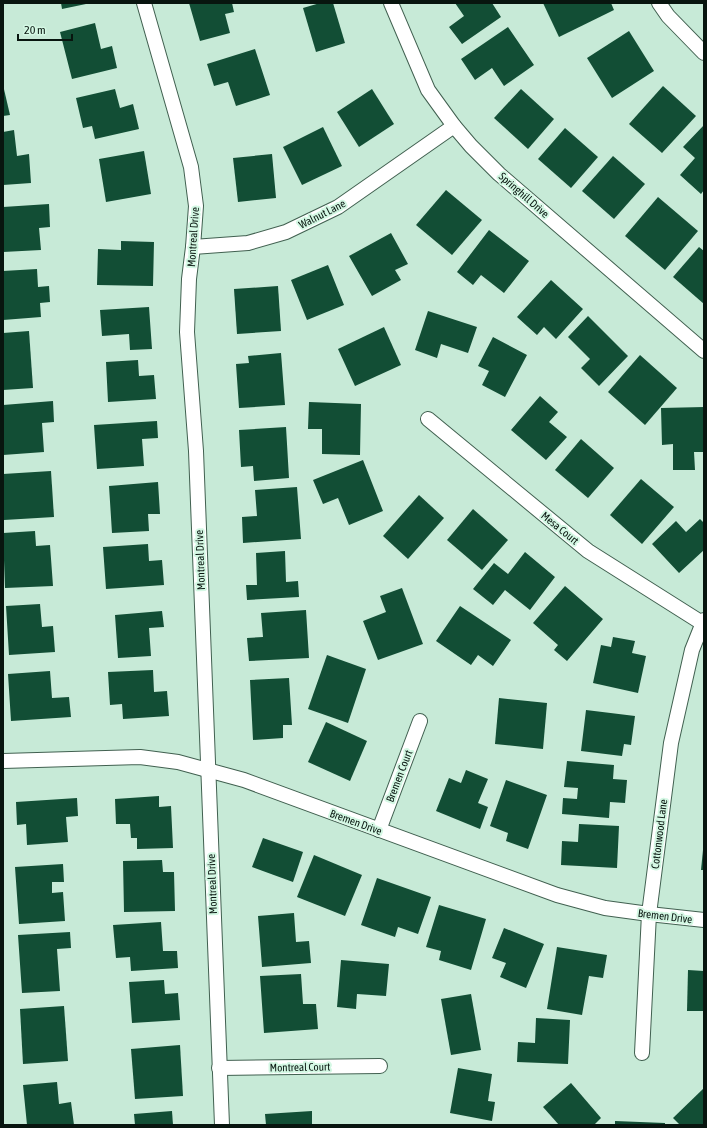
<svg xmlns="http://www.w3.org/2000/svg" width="707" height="1128" font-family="'Asap Condensed',sans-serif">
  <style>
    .building { fill: #124e35 }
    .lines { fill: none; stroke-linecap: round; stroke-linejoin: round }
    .street-casing { stroke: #416050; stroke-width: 16 }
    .street { stroke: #fff; stroke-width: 14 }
    .labels { text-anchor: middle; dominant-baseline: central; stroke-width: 4; stroke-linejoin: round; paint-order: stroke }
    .street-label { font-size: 11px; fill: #08150f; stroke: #d4f8e4 }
  </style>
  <rect width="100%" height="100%" fill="#c7ead7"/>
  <g class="building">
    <path d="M61 3H86V4L62 9Z"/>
    <path d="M189 3H232L234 12 225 14 230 33 200 41Z"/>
    <path d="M320 3H333L345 43 316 52 303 8Z"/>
    <path d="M455 3H492L501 17 462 44 449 27 464 16Z"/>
    <path d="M543 3H611L614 10 559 37Z"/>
    <path d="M95 23 101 49 112 46 117 68 72 79 60 32Z"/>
    <path d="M508 27 534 65 504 86 492 68 475 80 461 59Z"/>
    <path d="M629 31 654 71 612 98 587 58Z"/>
    <path d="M255 49 270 95 236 106 228 82 214 86 207 64Z"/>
    <path d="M3 85 10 115 3 116Z"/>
    <path d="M663 86 696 116 662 153 629 124Z"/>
    <path d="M115 89 120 108 133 104 139 129 95 139 92 126 83 128 76 98Z"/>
    <path d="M372 89 394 124 359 147 337 112Z"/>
    <path d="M521 89 554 119 528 149 494 118Z"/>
    <path d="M704 125V190L701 194 680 175 695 158 683 147Z"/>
    <path d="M323 127 342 166 302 185 283 147Z"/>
    <path d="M565 128 598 157 571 188 538 159Z"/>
    <path d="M14 130 17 156 29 154 31 183 3 185V132Z"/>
    <path d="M144 151 151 194 106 202 99 159Z"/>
    <path d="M272 154 276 198 238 202 233 158Z"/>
    <path d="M613 156 645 184 614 219 582 191Z"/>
    <path d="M446 190 482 220 452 255 416 225Z"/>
    <path d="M658 197 698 231 665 270 625 236Z"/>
    <path d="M49 204 50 227 39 228 41 250 3 252V207Z"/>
    <path d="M489 230 529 261 504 293 481 275 473 285 457 272Z"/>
    <path d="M391 233 408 264 395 270 401 280 372 296 349 256Z"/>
    <path d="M121 241 154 242 153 286 97 285 98 249 121 250Z"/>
    <path d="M699 247 704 251V304L673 277Z"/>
    <path d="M328 265 344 305 307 320 291 280Z"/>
    <path d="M37 269 38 287 49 286 50 302 40 303 41 317 3 320V271Z"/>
    <path d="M551 280 583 309 556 339 544 327 537 335 517 317Z"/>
    <path d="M278 286 281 331 237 334 234 289Z"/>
    <path d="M149 307 152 349 130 350 129 334 102 336 100 310Z"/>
    <path d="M428 311 477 327 468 353 441 344 437 358 415 350Z"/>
    <path d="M588 316 628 356 599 386 581 368 590 359 568 337Z"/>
    <path d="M384 327 401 365 355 386 338 349Z"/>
    <path d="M29 331 33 388 3 390V333Z"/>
    <path d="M493 337 527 355 505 397 482 385 489 371 478 366Z"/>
    <path d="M281 353 285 405 239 408 236 364 249 363 248 356Z"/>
    <path d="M640 355 677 388 645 425 608 392Z"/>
    <path d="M138 360 139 376 154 375 156 399 108 402 106 362Z"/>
    <path d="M540 396 558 412 549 422 567 437 546 460 511 430Z"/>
    <path d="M53 401 54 422 42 423 44 452 3 455V405Z"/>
    <path d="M309 402 361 404 360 455 322 454V429H308Z"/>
    <path d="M704 407V452H694L695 470H673V444L662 445 661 408Z"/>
    <path d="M157 421 158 438 142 439 144 466 97 469 94 425Z"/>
    <path d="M286 427 289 478 254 481 253 466 241 467 239 430Z"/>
    <path d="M581 439 614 468 588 498 555 470Z"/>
    <path d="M363 460 383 511 349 525 338 498 323 504 313 480Z"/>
    <path d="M51 471 54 517 4 520 3 474Z"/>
    <path d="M641 479 674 507 642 544 610 515Z"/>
    <path d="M158 482 160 514H148L149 531 112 533 109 486Z"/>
    <path d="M297 487 301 539 243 543 242 517 257 516 255 490Z"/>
    <path d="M419 495 444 518 408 559 383 536Z"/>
    <path d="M473 509 508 540 482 570 447 540Z"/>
    <path d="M700 519 704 523V550L679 573 652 544 676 521 686 532Z"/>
    <path d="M35 531 36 546 50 545 53 586 5 588 3 533Z"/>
    <path d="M148 544 149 561 162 560 164 585 106 589 103 547Z"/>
    <path d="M285 551 286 582 298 581 299 597 247 600 246 585H257L256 553Z"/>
    <path d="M525 552 555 577 530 610 505 590 493 605 473 589 494 563 508 574Z"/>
    <path d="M565 586 603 619 567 661 554 650 558 645 533 623Z"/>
    <path d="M402 588 423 644 378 660 363 621 386 612 380 596Z"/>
    <path d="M40 604 42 627 53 626 55 652 9 655 6 606Z"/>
    <path d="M460 606 511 640 493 666 478 655 471 665 436 641Z"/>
    <path d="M306 610 309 658 249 661 247 638 263 637 261 613Z"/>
    <path d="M162 611 164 627 149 628 151 656 118 658 115 615Z"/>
    <path d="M613 637 635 641 632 653 646 656 638 693 593 683 601 645 611 647Z"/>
    <path d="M327 655 366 669 348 723 308 709Z"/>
    <path d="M153 670 154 692 167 691 169 716 123 719 122 704 110 705 108 672Z"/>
    <path d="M50 671 52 698 69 697 71 717 11 721 8 674Z"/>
    <path d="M289 678 292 725H283V738L253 740 250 680Z"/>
    <path d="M499 698 547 703 543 749 495 744Z"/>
    <path d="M586 710 635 716 631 745 624 744 622 756 581 751Z"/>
    <path d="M326 722 367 741 350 781 308 762Z"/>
    <path d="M567 761 614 765 613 779 627 780 625 803 610 802 609 818 562 814 563 798 577 799 578 788 564 787Z"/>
    <path d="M466 770 488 779 478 803 488 807 480 829 436 811 449 778 461 783Z"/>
    <path d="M506 780 547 795 528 849 506 841 508 833 490 826Z"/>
    <path d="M159 796V807L171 806 173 848 137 849V838H131L130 824H116L115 799Z"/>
    <path d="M77 798 78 816 66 817 68 842 27 845 26 824 17 825 16 802Z"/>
    <path d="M579 824 619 826 617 868 561 865 562 841 578 842Z"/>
    <path d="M263 838 303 852 293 882 252 867Z"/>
    <path d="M703 850H704V870H701Z"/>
    <path d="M314 855 362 875 345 916 297 897Z"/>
    <path d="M162 860 163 872H174L175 911 124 912 123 861Z"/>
    <path d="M63 864 64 882H52V893L63 892 65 921 19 924 15 867Z"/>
    <path d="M377 878 431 897 418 934 398 927 395 937 361 925Z"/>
    <path d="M439 905 486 919 471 970 439 960 441 951 426 947Z"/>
    <path d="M294 913 296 942 309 941 311 963 262 967 258 916Z"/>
    <path d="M161 922 163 951H177L178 968 131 971 130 957 116 958 113 925Z"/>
    <path d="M504 928 544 944 526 988 500 977 506 963 492 958Z"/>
    <path d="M70 932 71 948 57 949 60 991 22 993 18 935Z"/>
    <path d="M557 947 607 955 603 978 589 976 582 1015 547 1009Z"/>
    <path d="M341 960 389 964 386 996 357 994 356 1009 337 1007Z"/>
    <path d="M688 970 704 971V1011H687Z"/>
    <path d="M301 974 303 1004H316L318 1029 264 1033 260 976Z"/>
    <path d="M164 980 165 994 178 993 180 1020 132 1023 129 982Z"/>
    <path d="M471 994 481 1050 451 1055 441 999Z"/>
    <path d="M64 1006 68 1061 23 1064 20 1009Z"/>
    <path d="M536 1018 570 1020 568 1064 517 1062 518 1042 535 1043Z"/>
    <path d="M180 1045 183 1096 135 1099 131 1049Z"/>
    <path d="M458 1068 492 1074 488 1101 495 1102 492 1121 450 1113Z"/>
    <path d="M57 1082 59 1104 71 1102 74 1125H27L23 1085Z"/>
    <path d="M571 1083 601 1118 594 1125H559L543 1107Z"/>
    <path d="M704 1088V1125H680L673 1118Z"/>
    <path d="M172 1111 173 1125H135L134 1114Z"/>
    <path d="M312 1111V1125H266L265 1114Z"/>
    <path d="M615 1121 665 1123V1125H615Z"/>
  </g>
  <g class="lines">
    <defs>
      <g id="street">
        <path d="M144 3 191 167 196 206 193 247 189 279 187 332 196 451 222 1125"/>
        <path d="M391 3 428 90 454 126 471 146 499 174 704 351"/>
        <path d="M659 3 668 16 704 53"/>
        <path d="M193 247 248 243 286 232 338 207 454 126"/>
        <path d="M428 419 588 551 702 623"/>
        <path d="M3 761 140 757 178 762 244 780 557 895 605 908 649 914 704 920"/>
        <path d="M379 830 420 721"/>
        <path d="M642 1053 649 914 671 743 692 650 704 620"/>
        <path d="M219 1068 380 1066"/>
      </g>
    </defs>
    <use href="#street" class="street-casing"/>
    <use href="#street" class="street"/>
  </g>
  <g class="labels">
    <g class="street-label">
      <text transform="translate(524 195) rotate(41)">Springhill Drive</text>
      <text transform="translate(322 214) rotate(-27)">Walnut Lane</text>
      <text transform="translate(193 237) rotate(-86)">Montreal Drive</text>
      <text transform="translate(560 528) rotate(39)">Mesa Court</text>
      <text transform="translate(200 560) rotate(-92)">Montreal Drive</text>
      <text transform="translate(399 776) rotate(-69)">Bremen Court</text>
      <text transform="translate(356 822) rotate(20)">Bremen Drive</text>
      <text transform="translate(659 834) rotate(-83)">Cottonwood Lane</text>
      <text transform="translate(212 884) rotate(-92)">Montreal Drive</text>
      <text transform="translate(665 916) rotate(7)">Bremen Drive</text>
      <text transform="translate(300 1067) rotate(-1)">Montreal Court</text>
    </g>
  </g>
  <rect width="707" height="1128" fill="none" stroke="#08150f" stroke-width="8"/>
  <path d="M18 34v6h54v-6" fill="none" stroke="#08150f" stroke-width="2"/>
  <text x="24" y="34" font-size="12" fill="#08150f" stroke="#d4f8e4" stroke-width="3" paint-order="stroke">20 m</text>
</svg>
